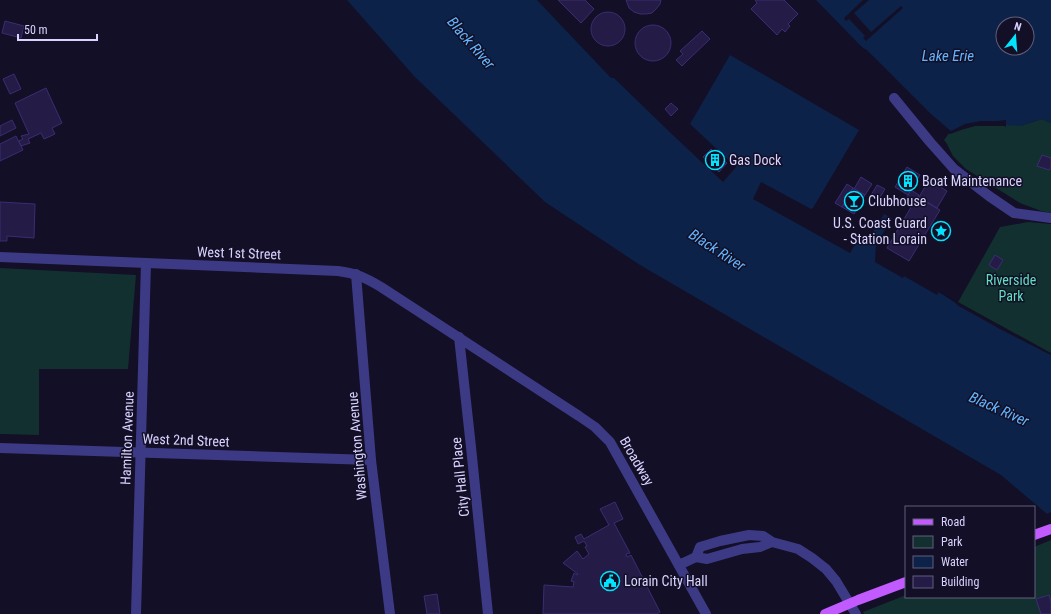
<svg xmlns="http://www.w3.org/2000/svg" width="1051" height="614" font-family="'Roboto Condensed',sans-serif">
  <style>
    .green { fill: #12302f }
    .water { fill: #0c2248; fill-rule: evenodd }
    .pier { fill: #130f26 }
    .building { fill: #241b47; stroke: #3b2d73 }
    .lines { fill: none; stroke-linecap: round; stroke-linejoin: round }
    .minor { stroke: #3d3a85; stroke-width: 10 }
    .primary { stroke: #c25bff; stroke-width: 10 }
    .primary-bridge { stroke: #c25bff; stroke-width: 10 }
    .labels { text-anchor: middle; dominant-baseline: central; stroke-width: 3; stroke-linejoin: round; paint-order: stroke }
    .poi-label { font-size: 14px; fill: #d9d4ff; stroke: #130f26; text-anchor: start }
    .street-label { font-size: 14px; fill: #d9d4ff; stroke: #130f26 }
    .park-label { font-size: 14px; fill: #5fe0c0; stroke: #130f26 }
    .water-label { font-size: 15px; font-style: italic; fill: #62b6ff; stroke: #130f26 }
  </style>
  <rect width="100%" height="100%" fill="#130f26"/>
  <g class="green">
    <path d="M1042 119 1051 123V213L1041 211 1020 203 966 169 953 156 947 144 944 140 950 132 975 124 1023 125Z"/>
    <path d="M1028 222 1051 224V355L957 304 1000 227Z"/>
    <path d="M0 268 136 275 128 369H39V435L0 434Z"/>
    <path d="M1051 540V614H864L863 612 906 595V597H1034V547Z"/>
  </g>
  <g class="water">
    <path d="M347 0H537L611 78H614C650 113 686 148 723 182L736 167 690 124 730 55 859 130 813 208 811 209 761 182 753 199 850 253 860 236 868 240 884 214 892 218 876 245 875 262 903 278 904 276 937 295 939 292 957 304 1051 355V512L1047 514 1001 475 640 265 545 202 414 76Z"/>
    <path d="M816 0H1051V123L1042 119 1023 125V126L1006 125V124H975L950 132 936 123ZM1003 24H1027V48H1003Z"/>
  </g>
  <g class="pier">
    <path d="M863 0H869L854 13 871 32 901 6 903 8 866 41 863 38 865 36 849 19 846 21 844 18Z"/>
    <path d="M861 47 867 50 931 114 951 131 965 124 981 121H998L1006 120V127L1004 126H975L961 130 950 134 935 125 897 87 898 86Z"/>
    <path d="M940 291 958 302 1051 353V355L1000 329 957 305V303L939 292Z"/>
  </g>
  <g class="building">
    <path d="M558 0H585L594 9 581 23Z"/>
    <path d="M626 0H661L660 4 656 9 652 13 646 14H640L634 12 629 8Z"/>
    <path d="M755 0H784L798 14 788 24 790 26 785 32 782 29 777 35 751 9 757 3Z"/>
    <circle cx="608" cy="29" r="17"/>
    <path d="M5 21 24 26 21 38 2 33Z"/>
    <circle cx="653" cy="43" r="18"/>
    <path d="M702 31 710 39 689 59 682 66 676 60 683 54 680 51Z"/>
    <path d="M14 74 21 89 10 94 3 79Z"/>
    <path d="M46 88 62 123 52 128 55 134 44 139 41 133 28 139 30 143 21 146 19 141 23 139 21 136 29 134 15 103Z"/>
    <path d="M671 103 678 109 671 116 665 109Z"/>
    <path d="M12 120 16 128 0 136V126Z"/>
    <path d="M16 136 23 150 0 161V144Z"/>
    <path d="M711 149 727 163 719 172 703 157Z"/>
    <path d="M1042 155 1051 158V167L1049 170 1037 166Z"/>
    <path d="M907 167 920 175 908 195 895 187Z"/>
    <path d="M861 177 872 184 865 195 854 189Z"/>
    <path d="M929 180 947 191 937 208 919 197Z"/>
    <path d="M847 184 853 188 842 207 835 203Z"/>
    <path d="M877 185 885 189 879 199 871 195Z"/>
    <path d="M853 188 865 195 854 214 842 207Z"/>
    <path d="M911 190 919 195 914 203 906 199Z"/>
    <path d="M917 197 940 210 909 261 887 248Z"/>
    <path d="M0 202 35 204 34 238 7 236V241H0Z"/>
    <path d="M995 255 1003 260 997 270 989 265Z"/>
    <path d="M615 502 623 519 614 523 630 553 626 554 627 557 631 555 660 612 657 614H543L544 585 573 587 574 582 571 581 574 573 577 575 578 574 563 563 577 551 583 559 589 554 585 547 587 546 584 541 578 544 575 537 581 534 584 539 609 525 600 509Z"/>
    <path d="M437 594 440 614H427L424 596Z"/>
    <path d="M1049 595 1051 602V614H1041L1036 599Z"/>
  </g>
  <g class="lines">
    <g class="minor">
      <path d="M894 98 930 142 954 169 989 196 1014 213 1051 218"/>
      <path d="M0 257 338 271C356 273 366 278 381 287L579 416 595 427 610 442 706 614"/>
      <path d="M356 274 371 460 390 614"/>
      <path d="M459 337 471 447 488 614"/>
      <path d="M0 448 371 460"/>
      <path d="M772 542 760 547 742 549 707 559 696 557 700 547 720 541 749 535 763 536 772 542 798 549 812 558 826 569 836 581 856 614"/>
      <path d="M679 565 696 557"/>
      <path d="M136 614 146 263"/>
    </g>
    <path class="primary" d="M1034 535 1051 529"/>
    <path class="primary-bridge" d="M825 614 858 600 906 582"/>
  </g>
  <defs>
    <symbol id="building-ring" viewBox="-11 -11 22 22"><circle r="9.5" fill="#130f26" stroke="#00e5ff" stroke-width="1.5"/><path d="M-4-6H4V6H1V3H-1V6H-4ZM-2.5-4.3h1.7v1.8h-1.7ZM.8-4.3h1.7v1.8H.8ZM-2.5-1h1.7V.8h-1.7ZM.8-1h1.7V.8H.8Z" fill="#00e5ff"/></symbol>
    <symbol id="bar-ring" viewBox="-11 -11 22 22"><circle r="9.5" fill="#130f26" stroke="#00e5ff" stroke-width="1.5"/><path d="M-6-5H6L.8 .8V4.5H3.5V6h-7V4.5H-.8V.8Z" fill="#00e5ff"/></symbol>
    <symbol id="sight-ring" viewBox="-11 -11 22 22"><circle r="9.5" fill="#130f26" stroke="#00e5ff" stroke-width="1.5"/><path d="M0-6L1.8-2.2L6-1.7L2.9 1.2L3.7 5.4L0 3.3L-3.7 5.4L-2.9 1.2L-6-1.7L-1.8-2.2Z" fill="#00e5ff"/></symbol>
    <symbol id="civic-ring" viewBox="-11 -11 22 22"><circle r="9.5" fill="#130f26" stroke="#00e5ff" stroke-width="1.5"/><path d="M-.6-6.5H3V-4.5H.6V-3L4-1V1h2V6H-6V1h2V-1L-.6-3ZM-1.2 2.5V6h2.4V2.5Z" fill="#00e5ff"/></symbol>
  </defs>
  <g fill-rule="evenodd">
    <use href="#building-ring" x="704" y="149" width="22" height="22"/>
    <use href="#building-ring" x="897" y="170" width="22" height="22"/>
    <use href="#bar-ring" x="843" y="190" width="22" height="22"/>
    <use href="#sight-ring" x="930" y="220" width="22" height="22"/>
    <use href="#civic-ring" x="599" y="570" width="22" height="22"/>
  </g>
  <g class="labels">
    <g class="poi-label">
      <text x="729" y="160">Gas Dock</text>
      <text x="922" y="181">Boat Maintenance</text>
      <text x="868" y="201">Clubhouse</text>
      <text x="927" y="223" text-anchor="end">U.S. Coast Guard<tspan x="927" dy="16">- Station Lorain</tspan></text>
      <text x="624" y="581">Lorain City Hall</text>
    </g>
    <g class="street-label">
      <text transform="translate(239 253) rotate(2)">West 1st Street</text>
      <text transform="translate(127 438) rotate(-88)">Hamilton Avenue</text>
      <text transform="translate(186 440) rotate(2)">West 2nd Street</text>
      <text transform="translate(357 446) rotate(-95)">Washington Avenue</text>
      <text transform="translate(637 461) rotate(60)">Broadway</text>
      <text transform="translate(460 477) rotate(-96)">City Hall Place</text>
    </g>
    <g class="park-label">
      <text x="1011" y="280">Riverside<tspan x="1011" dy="16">Park</tspan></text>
    </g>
    <g class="water-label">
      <text transform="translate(471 43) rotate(49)">Black River</text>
      <text x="948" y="56">Lake Erie</text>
      <text transform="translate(717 250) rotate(33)">Black River</text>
      <text transform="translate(999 409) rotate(24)">Black River</text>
    </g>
  </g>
  <rect x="905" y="506" width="130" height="92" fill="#130f26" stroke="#625e7d"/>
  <rect x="913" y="519" width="20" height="6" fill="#c25bff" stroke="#625e7d"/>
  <text x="941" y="526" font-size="12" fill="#d9d4ff">Road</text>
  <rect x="913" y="536" width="20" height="12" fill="#12302f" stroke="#625e7d"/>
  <text x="941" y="546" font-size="12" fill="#d9d4ff">Park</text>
  <rect x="913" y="556" width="20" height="12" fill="#0c2248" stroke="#625e7d"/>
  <text x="941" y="566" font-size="12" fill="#d9d4ff">Water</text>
  <rect x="913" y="576" width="20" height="12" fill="#241b47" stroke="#625e7d"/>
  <text x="941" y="586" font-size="12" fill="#d9d4ff">Building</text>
  <g transform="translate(1015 36) rotate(17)"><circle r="19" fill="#130f26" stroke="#625e7d"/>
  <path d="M0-3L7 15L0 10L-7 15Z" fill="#00e5ff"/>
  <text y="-6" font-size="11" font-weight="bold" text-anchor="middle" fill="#d9d4ff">N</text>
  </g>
  <path d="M18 34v6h79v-6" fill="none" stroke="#d9d4ff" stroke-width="2"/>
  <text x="24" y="34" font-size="12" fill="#d9d4ff" stroke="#130f26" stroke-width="3" paint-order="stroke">50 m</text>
</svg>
